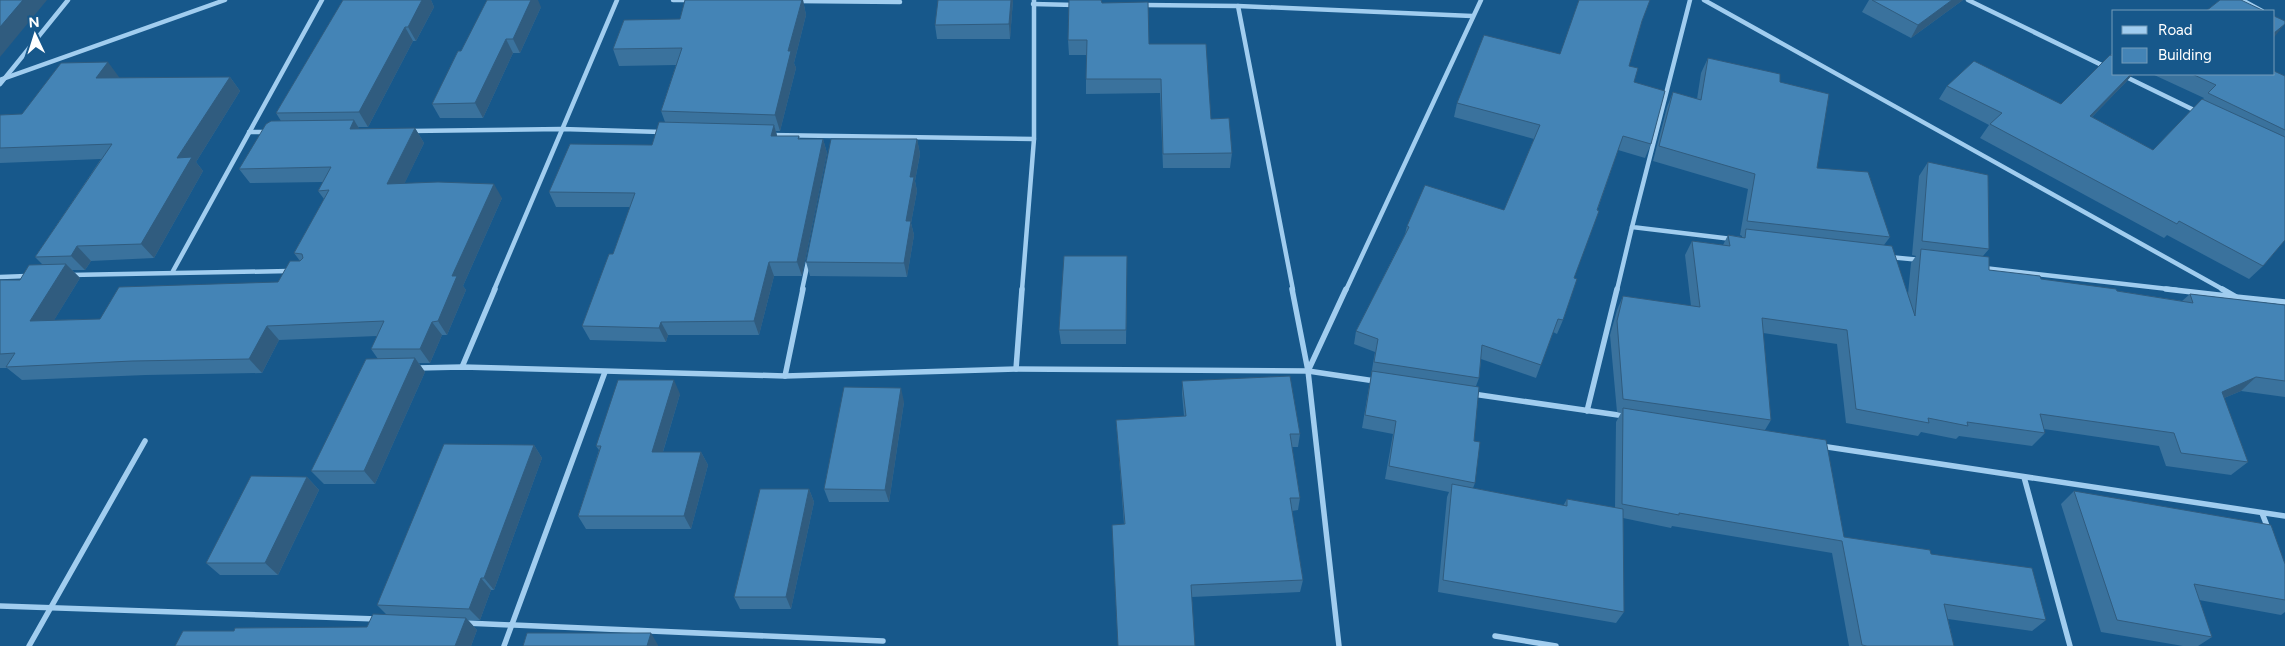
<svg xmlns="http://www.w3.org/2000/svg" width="2285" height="646" font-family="Figtree,sans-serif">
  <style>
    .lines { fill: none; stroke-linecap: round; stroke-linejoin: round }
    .minor-far1 { stroke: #a1cdef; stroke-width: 4.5 }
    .minor { stroke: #a1cdef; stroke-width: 5.5 }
    .wall { fill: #3a729d }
    .shaded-wall { fill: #305c7f }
    .building { fill: #4484b6; stroke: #305c7f }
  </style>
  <rect width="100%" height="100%" fill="#17588b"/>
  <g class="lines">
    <g class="minor-far1">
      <path d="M673 0H690"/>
      <path d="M1690 0 1632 227 1732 239"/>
      <path d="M1704 0 2224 290"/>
      <path d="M1968 0 2114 71"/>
      <path d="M2242 0 2262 11"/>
      <path d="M796 1 900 2"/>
      <path d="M1033 4 1075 5"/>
      <path d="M1144 5 1238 6 1472 16"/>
      <path d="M1238 6 1293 290"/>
      <path d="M2120 74 2198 112"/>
      <path d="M0 80 225 0"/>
      <path d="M0 84 68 0"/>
      <path d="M410 131 562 129 661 132"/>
      <path d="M249 132H266"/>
      <path d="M770 135 1034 139"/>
      <path d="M1889 257 1921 260"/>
      <path d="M1984 268 2177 290"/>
      <path d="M173 271 322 0"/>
      <path d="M70 275 289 271"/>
      <path d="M0 277 27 276"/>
      <path d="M494 290 617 0"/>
      <path d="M802 290 808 262"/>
      <path d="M1022 290 1034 139V0"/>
      <path d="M1346 290 1481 0"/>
      <path d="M1617 290 1632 227"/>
    </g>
    <g class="minor">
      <path d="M1292 289 1308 371"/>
      <path d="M2166 289 2236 297"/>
      <path d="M2222 289 2236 297 2285 302"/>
      <path d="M462 367 495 289"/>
      <path d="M417 368 462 367 785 376 1016 369 1308 371 1375 381"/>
      <path d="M1016 369 1022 289"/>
      <path d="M785 376 803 289"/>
      <path d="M1473 394 1625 416"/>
      <path d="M1587 411 1617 289"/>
      <path d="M1821 446 2285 516"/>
      <path d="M2024 477 2070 646"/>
      <path d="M2262 513 2269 531"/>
      <path d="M0 606 377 619"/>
      <path d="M465 623 883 641"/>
      <path d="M1495 636 1556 646"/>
      <path d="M29 646 145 441"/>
      <path d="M504 646 605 372"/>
      <path d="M1339 646 1308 371 1346 289"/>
    </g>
  </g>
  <g class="wall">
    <path d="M343 0H431L434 7 416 41H413L368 127H358L359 129 415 128 424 143 404 184 502 198 463 286 466 290 447 335H442L430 363H419L425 372 375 484H324L311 471 378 359 371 349 377 336 279 340 262 373 146 375 22 380 7 368H0V280H20L43 265 35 257 101 159 0 163V115L22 114 119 77V78L230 77 240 91 196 162 203 171 154 258 91 261 85 270H72L80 278 54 320 100 319 278 282 300 261 294 253 324 199 318 191 323 182 250 183 239 169 281 121 276 113Z"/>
    <path d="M685 0H803L806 15 794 63 796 68 780 131H776L777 136H799L800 139H823L827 153 802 276H774L759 335H668L666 342 590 340 582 326 613 254 630 207H556L549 192 652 145 665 122 661 111 676 65 619 66 613 49 680 19Z"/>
    <path d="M1013 0 1010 39H937L935 25Z"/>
    <path d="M1869 0H1963L1911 38 1862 12Z"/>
    <path d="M1102 3 1149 44 1211 119 1232 153 1230 168H1163L1160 93 1086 94V55H1069L1068 40Z"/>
    <path d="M541 7 520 53H513L483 118H440L432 104 461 51Z"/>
    <path d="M1642 21 1629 66 1651 144 1645 158 1618 150 1574 278 1563 320 1557 334 1553 332 1536 378 1481 359 1479 378 1476 386 1474 441 1475 483 1473 488 1563 506 1567 499 1615 508 1616 422 1621 413 1617 412 1610 335 1617 310 1623 296 1691 306 1685 255 1692 241 1723 245 1728 235 1742 237V236L1740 235 1748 189 1653 161 1667 107 1673 92 1697 99 1701 73 1708 58 1780 82 1817 168 1890 237 1884 245 1908 294 1911 263 1916 256 1912 255 1919 176 1928 162 1989 249 1983 256 1989 270 2041 279 2182 301 2190 294 2285 305V397L2241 391 2224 398 2248 462 2231 475 2166 466 2159 446 2044 429 2045 433 2032 446 1959 436 1956 439 1921 432 1918 436 1846 423 1837 344 1763 333 1771 420 1765 430 1844 537 1931 554 2046 620 2032 631 1948 619 1954 646H1849L1832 553 1672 526 1671 528 1623 518 1624 612 1616 623 1438 592 1447 497 1449 492 1385 479 1393 434 1362 428 1375 352 1354 344 1356 331 1405 234 1407 226 1504 210 1534 139 1454 117 1457 103 1560 54Z"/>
    <path d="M2114 51V74H2134L2132 76 2131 75 2126 82 2092 117 2153 150 2204 98 2152 74H2274L2285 76V240L2263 266 2249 279 2167 235 2164 238 1980 138 1989 125 1939 99 1947 86 2061 104 2111 55Z"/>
    <path d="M917 139 920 154 915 181 917 191 911 223 914 235 907 277 810 276 806 262Z"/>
    <path d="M1127 270 1126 344H1061L1059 330Z"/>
    <path d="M1182 381 1300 434 1298 447H1292L1300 498 1298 510 1292 511 1303 580 1300 592 1192 597 1124 524 1116 420 1184 416 1182 394Z"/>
    <path d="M680 394 663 452H701L708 465 691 529H586L578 516 599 450 596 446Z"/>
    <path d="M904 402 889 502H829L824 489Z"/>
    <path d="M534 445 542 458 494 590H491L480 620H468L477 630 471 646H175L234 631 367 627 387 615 377 605Z"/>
    <path d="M307 477 319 490 278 575H220L206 563Z"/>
    <path d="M809 489 814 502 791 609H740L734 597Z"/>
    <path d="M2074 491 2285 564V612L2281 615 2199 600 2212 637 2198 646H2183L2101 632 2061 504Z"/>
  </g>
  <g class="shaded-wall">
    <path d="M23 0H47L0 57V27Z"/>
    <path d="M422 0H431L434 7 416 41 408 27Z"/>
    <path d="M531 0H538L541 7 520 53 513 39Z"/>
    <path d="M802 0H803L806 15 794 63 796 68 780 131 775 115 788 51Z"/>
    <path d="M1011 0H1013L1010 39 1009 24Z"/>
    <path d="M1952 0H1963L1911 38 1918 25Z"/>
    <path d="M2285 24 2275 36 2274 37V33Z"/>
    <path d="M405 27 413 41 368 127 359 112Z"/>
    <path d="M506 39 513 53 483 118 475 103Z"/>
    <path d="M108 62 119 77 108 93 96 78Z"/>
    <path d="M2131 74H2133L2126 82 2079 130 2090 116Z"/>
    <path d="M230 77 240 91 196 162 203 171 154 258 141 244 177 158Z"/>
    <path d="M354 120 363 135 350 129Z"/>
    <path d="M774 125 778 139 771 136Z"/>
    <path d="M415 128 424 143 397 199 387 184Z"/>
    <path d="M823 139 827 153 802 276 797 262Z"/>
    <path d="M917 139 920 154 915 181 917 191 911 223 914 235 907 277 904 263 906 221 910 177Z"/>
    <path d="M494 184 502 198 463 286 466 290 447 335 438 321 452 276Z"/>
    <path d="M77 246 91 261 85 270 71 256Z"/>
    <path d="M769 262 774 276 759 335 754 321Z"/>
    <path d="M66 264 80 278 45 335 30 321Z"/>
    <path d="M432 322 442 335 430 363 420 349Z"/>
    <path d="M661 322 668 335 666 342 659 328Z"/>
    <path d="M267 326 279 340 262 373 249 359Z"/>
    <path d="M415 358 425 372 375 484 364 471Z"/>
    <path d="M2256 377 2241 391 2207 405 2222 392Z"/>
    <path d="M674 380 680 394 659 465 652 452Z"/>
    <path d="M901 388 904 402 889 502 885 490Z"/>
    <path d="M534 445 542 458 494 590 484 578Z"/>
    <path d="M701 452 708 465 691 529 684 516Z"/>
    <path d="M307 477 319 490 278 575 265 563Z"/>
    <path d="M809 489 814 502 791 609 786 597Z"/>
    <path d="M481 578 491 590 480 620 469 609Z"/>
    <path d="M466 618 477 630 471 646H455Z"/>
    <path d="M651 633 658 645V646H647Z"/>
  </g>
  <g class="building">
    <path d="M0 0H23L0 27Z"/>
    <path d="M343 0H422L408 27H405L359 112 276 113Z"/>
    <path d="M487 0H531L513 39H506L475 103 432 104 458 51H461Z"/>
    <path d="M685 0H802L788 51H791L775 115 661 111 682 48 613 49 624 20 680 19Z"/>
    <path d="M938 0H1011L1009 24 935 25Z"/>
    <path d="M1069 0H1101L1102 3 1148 2 1149 44H1206L1211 119 1229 118 1232 153 1163 154 1161 79H1086L1087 40H1068Z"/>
    <path d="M1579 0H1650L1642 21 1629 66 1638 68 1634 82 1665 91 1651 144 1623 136 1597 210 1599 211 1574 278 1577 279 1563 320 1558 319 1541 365 1482 345 1479 378 1374 362 1378 339 1356 331 1409 227 1407 226 1425 185 1504 210 1540 125 1457 103 1484 35 1560 54Z"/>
    <path d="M1872 0H1952L1918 25Z"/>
    <path d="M2220 0H2241L2264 11H2206Z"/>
    <path d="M2274 16 2285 21V24L2274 33Z"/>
    <path d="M2110 55 2114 56V74H2131L2090 116 2153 150 2202 99 2285 137V240L2263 266 2179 221 2177 224 1990 124 2002 113 1947 86 1974 61 2061 104Z"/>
    <path d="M1708 58 1780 74V82L1829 94 1817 168 1868 172 1890 237 1747 221 1755 174 1659 146 1673 92 1701 100Z"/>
    <path d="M108 62 96 78 230 77 177 158 192 157 141 244 77 246 71 256 35 257 112 144 0 148V115L22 114 61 63Z"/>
    <path d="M2274 71 2285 76V130L2208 93 2216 85 2192 74H2274Z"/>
    <path d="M354 120 350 129 415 128 387 184 438 182 494 184 452 276H457L438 321 432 322 420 349H371L384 321 267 326 249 359 132 361 6 367 15 353 0 354V280H20L29 265 66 264 30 321 100 319 119 287 278 282 290 261H300L303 258 302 254 294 253 329 190 318 191 331 167 239 169 266 124 271 121Z"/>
    <path d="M659 122 774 125 771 136H799L798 139H823L797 262H769L754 321 661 322 659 328 582 326 609 254H613L635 193 549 192 570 144 652 145Z"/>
    <path d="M831 139H917L910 177H914L906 221H911L904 263 806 262Z"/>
    <path d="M1928 162 1988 175 1989 249 1922 241Z"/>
    <path d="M1746 229 1892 246 1915 316 1921 249 1989 257V270L2040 276 2041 279 2116 289 2117 291 2193 303 2190 294 2285 305V381L2256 377 2222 392 2248 462 2181 453 2174 433 2040 414 2045 433 1967 422 1968 426 1928 418 1929 423 1856 409 1847 330 1762 318 1771 420 1623 399 1617 321 1623 296 1700 307 1692 241 1730 246 1728 235 1745 238Z"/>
    <path d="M1064 256H1127L1126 330H1059Z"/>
    <path d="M415 358 364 471H311L366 359Z"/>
    <path d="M1372 371 1479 387 1474 441 1480 442 1475 483 1389 466 1396 421 1365 415Z"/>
    <path d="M1290 376 1300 434H1290L1300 498H1290L1303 580 1191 585 1195 646H1118L1112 525 1125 524 1116 420 1186 416 1182 381Z"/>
    <path d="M618 380H674L652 452H701L684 516H578L601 446H596Z"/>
    <path d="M844 387 901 388 885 490 824 489Z"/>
    <path d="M1623 408 1826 440 1844 537 1930 550 1931 554 2032 568 2046 620 1944 604 1954 646H1867L1862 645 1842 541 1679 513V515L1622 504Z"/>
    <path d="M444 444 534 445 484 578H481L469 609 377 605Z"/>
    <path d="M251 476 307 477 265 563H206Z"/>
    <path d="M1452 484 1567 506V499L1623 509 1624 612 1443 580Z"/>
    <path d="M760 489H809L786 597H734Z"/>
    <path d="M2074 491 2271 525 2285 564V600L2194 584 2212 637 2117 620Z"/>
    <path d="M373 614 466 618 455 646H175L183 631H234L235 628 367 627Z"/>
    <path d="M527 633H651L647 646H523Z"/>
  </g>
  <rect x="2112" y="10" width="162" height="65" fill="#17588b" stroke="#749bb9"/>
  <rect x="2122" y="26" width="25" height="8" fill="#a1cdef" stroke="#749bb9"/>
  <text x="2158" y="35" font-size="15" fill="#ffffff">Road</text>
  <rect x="2122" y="48" width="25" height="15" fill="#4484b6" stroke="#749bb9"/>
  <text x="2158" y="60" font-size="15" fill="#ffffff">Building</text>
  <g transform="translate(35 35) rotate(356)" stroke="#17588b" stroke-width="4" paint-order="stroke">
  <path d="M0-4L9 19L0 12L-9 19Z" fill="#ffffff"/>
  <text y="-8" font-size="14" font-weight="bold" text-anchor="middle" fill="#ffffff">N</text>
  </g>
</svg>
